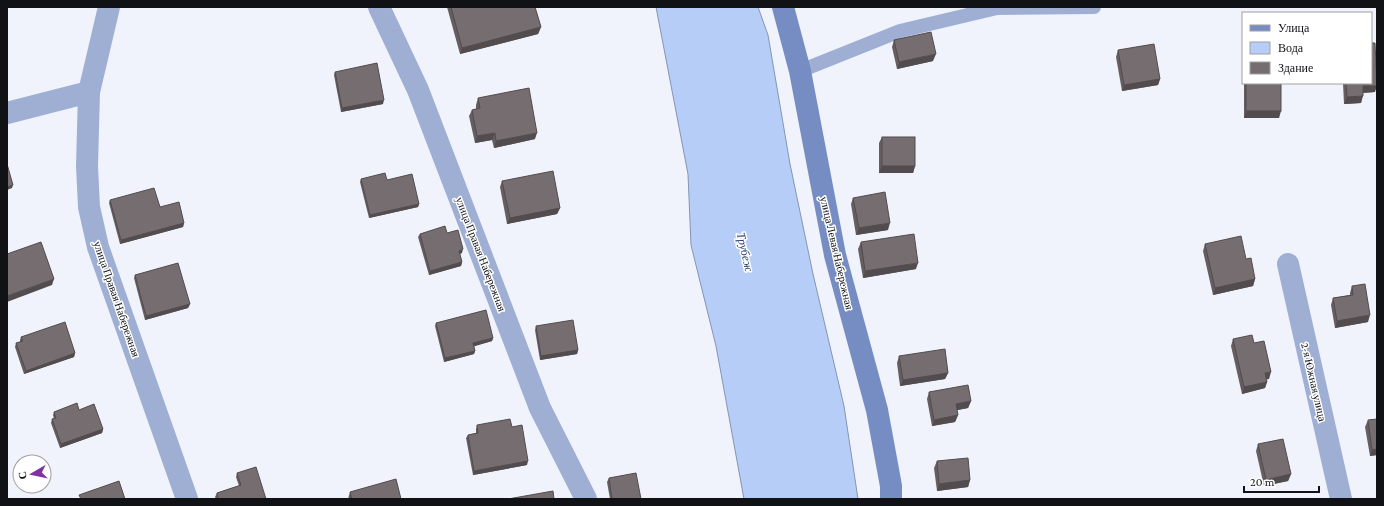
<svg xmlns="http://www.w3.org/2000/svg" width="1384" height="506" font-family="'Crimson Pro',serif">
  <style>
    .water { fill: #b6cdf8; stroke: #8495b4 }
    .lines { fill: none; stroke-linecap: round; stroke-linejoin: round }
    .lane { stroke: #9fafd4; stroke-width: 14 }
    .street { stroke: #9fafd4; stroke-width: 22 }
    .secondary { stroke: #768dc3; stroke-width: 22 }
    .wall { fill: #655e60 }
    .shaded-wall { fill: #524c4e }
    .building { fill: #756d70; stroke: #524c4e }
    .labels { text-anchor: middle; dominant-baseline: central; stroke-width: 3; stroke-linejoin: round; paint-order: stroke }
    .street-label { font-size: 11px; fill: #111215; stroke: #fff }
    .water-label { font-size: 12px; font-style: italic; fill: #233b70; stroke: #fff }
  </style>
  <rect width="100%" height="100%" fill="#f0f3fb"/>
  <path class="water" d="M656 7H758L768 35 790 164 813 274 844 406 858 499H744L716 346 691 245 688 174Z"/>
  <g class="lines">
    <path class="lane" d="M800 71 900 31 997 8 1094 7"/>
    <g class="street">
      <path d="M379 7 418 90 540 408 586 499"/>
      <path d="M89 92 87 166 89 207 98 247 187 499"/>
      <path d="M7 113 89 92 109 7"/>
      <path d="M1288 264 1341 499"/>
    </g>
    <path class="secondary" d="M783 7 800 71 835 255 877 410 891 486V499"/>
  </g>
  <g class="wall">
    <path d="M447 7H535L541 27 538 34 460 54Z"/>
    <path d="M894 40 933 61 897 69 892 47Z"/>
    <path d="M1118 50 1160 79 1158 85 1122 91 1116 57Z"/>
    <path d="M335 72 383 104 341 112 334 75Z"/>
    <path d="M1244 83H1281L1279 118H1244Z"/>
    <path d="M1343 83H1371L1375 92 1363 93 1361 103 1344 104Z"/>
    <path d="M478 98 535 139 494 148 492 140 475 143 469 116 472 110 476 109V105Z"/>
    <path d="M882 137 915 166 913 173H879V143Z"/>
    <path d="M361 179 387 180 419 204 418 207 369 218 360 182Z"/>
    <path d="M502 181 560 208 557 214 507 224 500 187Z"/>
    <path d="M853 198 888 230 856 235 851 204Z"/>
    <path d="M110 200 160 207 184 223 183 227 120 244 109 203Z"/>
    <path d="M447 233 462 253 460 254 462 262 461 266 429 275 418 237 420 234Z"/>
    <path d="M861 242 916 269 863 278 858 249Z"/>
    <path d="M1205 244 1246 259 1255 279 1253 286 1213 295 1203 251Z"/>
    <path d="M135 275 190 304 188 308 145 320 134 278Z"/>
    <path d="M1352 286 1368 322 1335 328 1331 305 1333 298 1350 295V293Z"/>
    <path d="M436 323 493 338 492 341 474 346 475 351 474 354 444 362 435 326Z"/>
    <path d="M536 326 578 350 577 354 540 360 535 330Z"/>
    <path d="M21 337 75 353 74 357 24 374 15 347 16 343 20 342V340Z"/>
    <path d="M1233 339 1254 343 1269 379H1267V382L1265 388 1242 394 1231 346Z"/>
    <path d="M899 356 948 373 945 379 900 386 897 363Z"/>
    <path d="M929 392 971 401 968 408 957 410 958 415 955 422 932 426 927 399Z"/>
    <path d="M79 410 103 429 102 433 60 448 51 423 52 419H54L53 415 54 412Z"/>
    <path d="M1368 420 1377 455 1370 456 1365 427Z"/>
    <path d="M477 425 512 427 527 465 473 475 466 438 468 435 476 433V429Z"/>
    <path d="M1258 444 1291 474 1288 481 1264 486 1256 451Z"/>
    <path d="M937 461 970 480 968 487 937 491 934 468Z"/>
    <path d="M237 473 266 499H216L215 497 217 493 239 486 236 477Z"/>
    <path d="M609 478 641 499H610L607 482Z"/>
    <path d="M350 492 401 499H348Z"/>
  </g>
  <g class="shaded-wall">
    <path d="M541 27 538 34 460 54 462 48Z"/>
    <path d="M936 54 933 61 897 69 899 62Z"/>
    <path d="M1160 79 1158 85 1122 91 1124 85Z"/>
    <path d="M1363 86H1377L1375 92 1360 93Z"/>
    <path d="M1363 96 1361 103 1344 104 1347 97Z"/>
    <path d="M384 100 383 104 341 112 342 108Z"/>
    <path d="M1246 111H1281L1279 118H1244Z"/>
    <path d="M495 133 492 140 475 143 477 136Z"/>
    <path d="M537 133 535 139 494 148 496 141Z"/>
    <path d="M882 166H915L913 173H879Z"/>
    <path d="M13 185 12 188 7 190V187Z"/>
    <path d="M419 204 418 207 369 218 370 215Z"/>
    <path d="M560 208 557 214 507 224 510 218Z"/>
    <path d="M184 223 183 227 120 244 121 240Z"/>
    <path d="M890 223 888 230 856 235 859 228Z"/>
    <path d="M463 249 462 253 458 254 459 251Z"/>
    <path d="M462 262 461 266 429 275 430 271Z"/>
    <path d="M918 263 916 269 863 278 865 271Z"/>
    <path d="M54 279 52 285 7 302V296Z"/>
    <path d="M1255 279 1253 286 1213 295 1215 288Z"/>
    <path d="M190 304 188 308 145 320 146 316Z"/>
    <path d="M1370 315 1368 322 1335 328 1337 321Z"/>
    <path d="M493 338 492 341 472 347 473 343Z"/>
    <path d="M578 350 577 354 540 360 541 356Z"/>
    <path d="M475 351 474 354 444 362 445 358Z"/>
    <path d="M75 353 74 357 24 374 26 371Z"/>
    <path d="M1271 372 1269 379 1263 380 1265 373Z"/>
    <path d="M948 373 945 379 900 386 903 380Z"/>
    <path d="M1267 382 1265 388 1242 394 1244 387Z"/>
    <path d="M971 401 968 408 953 411 956 404Z"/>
    <path d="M958 415 955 422 932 426 934 420Z"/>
    <path d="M103 429 102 433 60 448 61 444Z"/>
    <path d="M1377 449V455L1370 456 1372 450Z"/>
    <path d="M528 461 527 465 473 475 474 471Z"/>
    <path d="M1291 474 1288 481 1264 486 1266 480Z"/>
    <path d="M970 480 968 487 937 491 939 484Z"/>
  </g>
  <g class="building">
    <path d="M451 7H535L541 27 462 48Z"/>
    <path d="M931 32 936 54 899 62 894 40Z"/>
    <path d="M1371 43H1375L1377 86H1363V96L1347 97 1346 83H1371Z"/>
    <path d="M1154 44 1160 79 1124 85 1118 50Z"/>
    <path d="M377 63 384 100 342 108 335 72Z"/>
    <rect x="1246" y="83" width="35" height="28"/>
    <path d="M529 88 537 133 496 141 495 133 477 136 472 110 480 108 478 98Z"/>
    <rect x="882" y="137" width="33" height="29"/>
    <path d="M7 164 13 185 7 187Z"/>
    <path d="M553 171 560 208 510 218 502 181Z"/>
    <path d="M385 173 387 180 412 174 419 204 370 215 361 179Z"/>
    <path d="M154 188 160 207 179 202 184 223 121 240 110 200Z"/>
    <path d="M885 192 890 223 859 228 853 198Z"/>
    <path d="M445 226 447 233 458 230 463 249 459 251 462 262 430 271 420 234Z"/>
    <path d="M914 234 918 263 865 271 861 242Z"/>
    <path d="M1241 236 1246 259 1251 258 1255 279 1215 288 1205 244Z"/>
    <path d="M41 242 54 279 7 296V254Z"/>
    <path d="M178 263 190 304 146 316 135 275Z"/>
    <path d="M1365 284 1370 315 1337 321 1333 298 1353 295 1352 286Z"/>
    <path d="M486 310 493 338 473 343 475 351 445 358 436 323Z"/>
    <path d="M573 320 578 350 541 356 536 326Z"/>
    <path d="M65 322 75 353 26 371 16 343 23 341 21 337Z"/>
    <path d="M1252 335 1254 343 1264 341 1271 372 1265 373 1267 382 1244 387 1233 339Z"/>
    <path d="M945 349 948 373 903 380 899 356Z"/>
    <path d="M968 385 971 401 956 404 958 415 934 420 929 392Z"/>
    <path d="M77 403 79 410 94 404 103 429 61 444 52 419 56 418 54 412Z"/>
    <path d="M510 419 512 427 522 425 528 461 474 471 468 435 478 433 477 425Z"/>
    <path d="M1377 419V449L1372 450 1368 420Z"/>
    <path d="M1283 439 1291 474 1266 480 1258 444Z"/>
    <path d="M968 458 970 480 939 484 937 461Z"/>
    <path d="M256 467 266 499H218L217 493 241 485 237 473Z"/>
    <path d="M636 473 641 499H612L609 478Z"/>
    <path d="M396 479 401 499H352L350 492Z"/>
    <path d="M119 481 125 499H81L79 495Z"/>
    <path d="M553 491 554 499H508Z"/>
  </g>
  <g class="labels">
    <g class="street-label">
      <text transform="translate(837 253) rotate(77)">улица Левая Набережная</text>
      <text transform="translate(481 254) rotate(69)">улица Правая Набережная</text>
      <text transform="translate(117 299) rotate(71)">улица Правая Набережная</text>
      <text transform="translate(1314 382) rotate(77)">2-я Южная улица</text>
    </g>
    <g class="water-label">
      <text transform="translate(745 252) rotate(77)">Трубеж</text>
    </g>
  </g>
  <rect width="1384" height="506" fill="none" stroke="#111215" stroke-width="16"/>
  <rect x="1242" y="12" width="130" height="72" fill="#ffffff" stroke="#a0a0a1"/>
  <rect x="1250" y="25" width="20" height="6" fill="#768dc3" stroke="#a0a0a1"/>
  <text x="1278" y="32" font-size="12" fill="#111215">Улица</text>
  <rect x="1250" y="42" width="20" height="12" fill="#b6cdf8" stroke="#a0a0a1"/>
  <text x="1278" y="52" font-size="12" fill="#111215">Вода</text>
  <rect x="1250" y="62" width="20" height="12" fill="#756d70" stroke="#a0a0a1"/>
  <text x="1278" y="72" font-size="12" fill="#111215">Здание</text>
  <g transform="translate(32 474) rotate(261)"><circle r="19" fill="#ffffff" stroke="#a0a0a1"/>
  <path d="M0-3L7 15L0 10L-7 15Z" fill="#8131a2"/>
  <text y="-6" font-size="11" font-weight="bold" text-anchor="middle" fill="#111215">С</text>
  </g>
  <path d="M1244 486v6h75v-6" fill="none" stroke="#111215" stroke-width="2"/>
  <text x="1250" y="486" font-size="12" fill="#111215" stroke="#ffffff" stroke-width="3" paint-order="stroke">20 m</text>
</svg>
